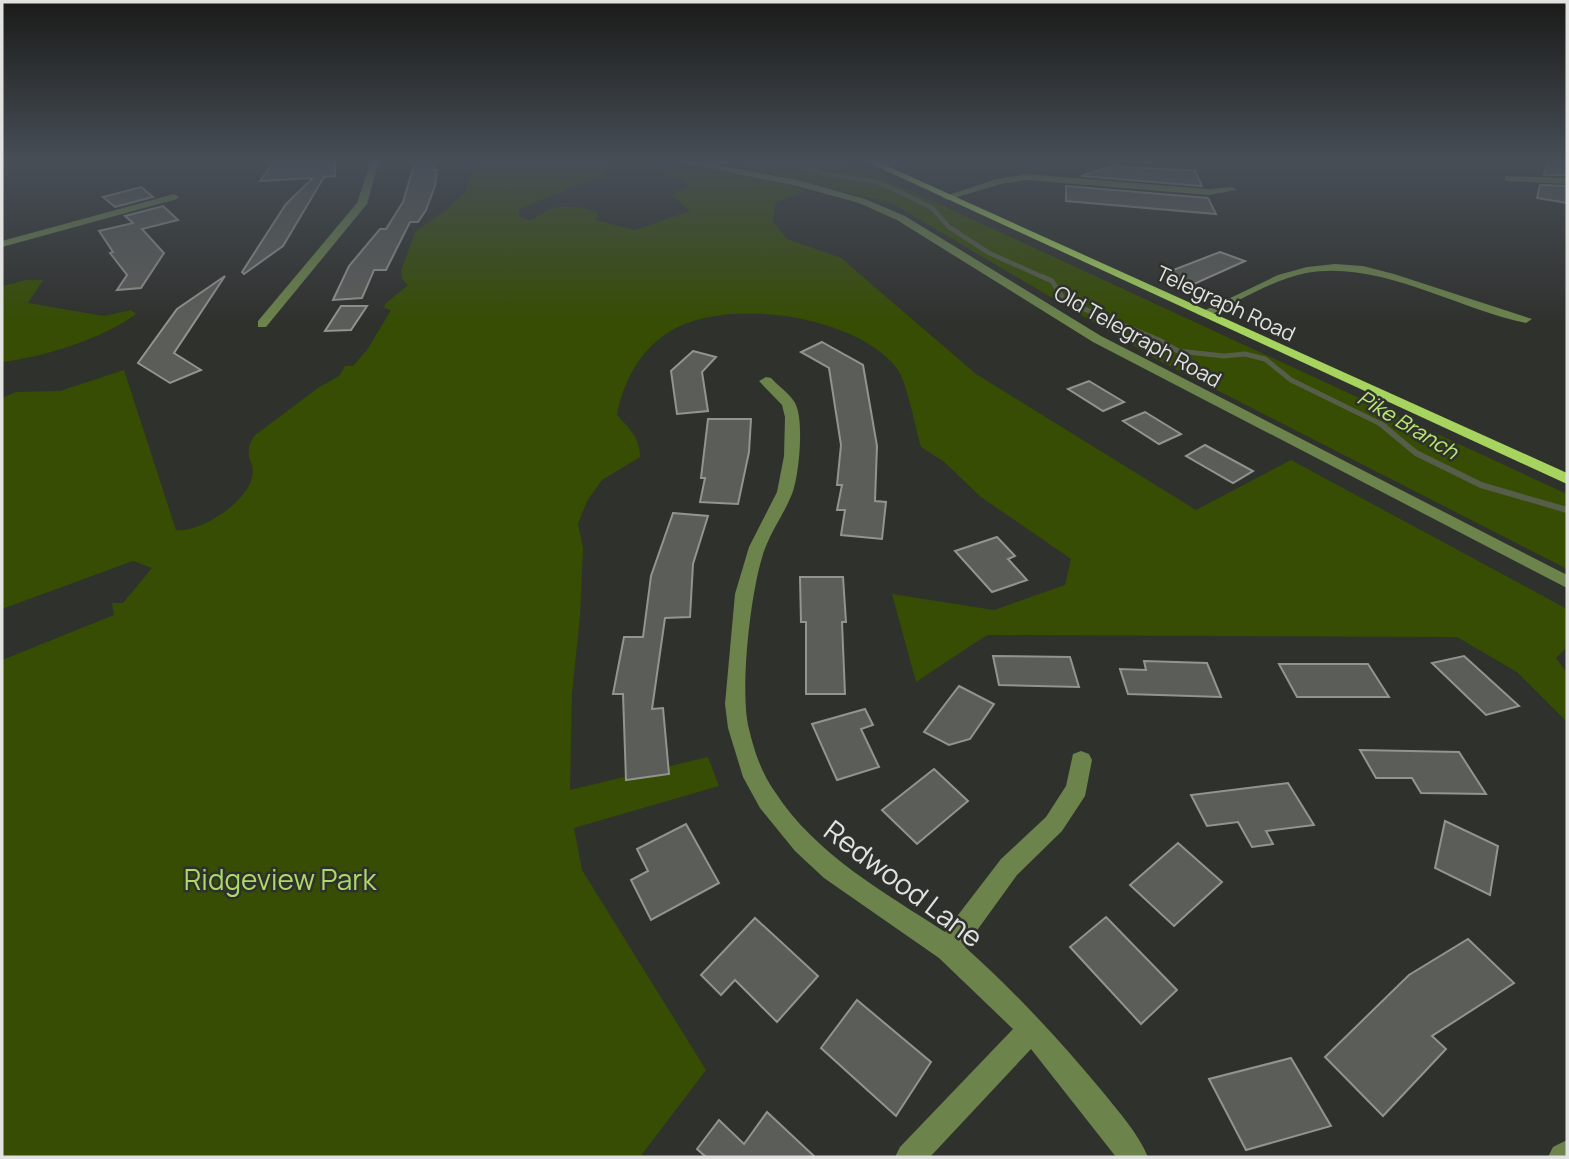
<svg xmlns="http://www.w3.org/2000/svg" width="1569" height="1159" font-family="Manrope,sans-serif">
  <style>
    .green { fill: #364d03 }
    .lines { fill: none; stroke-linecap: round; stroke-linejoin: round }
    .stream-far2 { stroke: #565d49; stroke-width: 4.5 }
    .stream-far1 { stroke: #565d49; stroke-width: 5 }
    .stream { stroke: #565d49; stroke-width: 6 }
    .building { fill: #5b5d59; stroke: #92948f; stroke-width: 2 }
    .minor { fill: #6c834c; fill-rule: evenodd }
    .major { fill: #a7d45e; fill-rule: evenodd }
    .labels { text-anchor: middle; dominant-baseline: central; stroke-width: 5; stroke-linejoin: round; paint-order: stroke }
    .far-street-label { font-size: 21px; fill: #e2e3e0; stroke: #2f312d }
    .far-water-label { font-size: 21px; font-style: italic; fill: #bbe875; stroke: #2f312d }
    .near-park-label { font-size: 28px; fill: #adda66; stroke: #2f312d }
    .near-street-label { font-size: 28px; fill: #e2e3e0; stroke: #2f312d }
  </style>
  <rect width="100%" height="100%" fill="#2f312d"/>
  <g class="green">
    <path d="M476 161 612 162 602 176 519 209V215C530 226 538 215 548 210 560 204 588 207 599 213L595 220 635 230 690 211 671 195 684 188 687 184 683 179 666 174V172L699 167 741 172 808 190 775 203 773 222 787 239 841 258 976 374 1196 510 1291 460 1567 609V647L1556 658 1567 673V722L1517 672 1457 637 987 635 916 682 892 594 994 610 1065 585 1071 559 981 497 943 461 921 447C916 430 907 383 898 370 859 315 726 296 669 332 640 350 623 382 617 415 630 429 640 438 640 457L602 480 587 501 578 524 583 548 580 617 572 693 570 790 708 757 719 786 574 828 582 870 706 1070 640 1157H2V660L114 615 112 603H123L152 568 133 561 2 609V398L16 392 60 391 124 370 176 530C201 533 247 502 252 477 256 460 241 458 254 436L318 388 339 376 345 366H353L367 350 391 310 384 308 385 304 408 285 402 279 401 271 415 232 447 209 466 191Z"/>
    <path d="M720 161H846L1567 494V569L1154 358 893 204Z"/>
    <path d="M26 280H43L28 303 104 316 131 310 136 314C103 339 43 357 2 362V286Z"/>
  </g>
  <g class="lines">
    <path class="stream-far2" d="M786 161 826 174 877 182 904 194 932 208 949 227 989 253 1045 278"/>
    <path class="stream-far1" d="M1041 276 1052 281 1065 301 1159 340 1178 351 1224 356 1245 354 1265 359 1291 380 1385 426"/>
    <path class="stream" d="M1381 424 1416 453 1481 485 1567 510"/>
  </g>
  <g class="building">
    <path d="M274 161H335V176L324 177 283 246 244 274 242 272 286 204 313 178 260 181Z"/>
    <path d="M415 161H435L434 170H437L435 186 426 210 418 222H410L386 270H374L362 298 333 300 349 266 380 229H386L403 202Z"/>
    <path d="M1548 161 1567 162V175H1544Z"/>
    <path d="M1113 166 1195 171 1202 186 1081 176Z"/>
    <path d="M1540 185 1567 186V203L1537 198Z"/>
    <path d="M1066 186 1208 198 1216 214 1066 201Z"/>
    <path d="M141 187 153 197 115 207 103 197Z"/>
    <path d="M163 206 178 220 142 229 164 253 141 288 117 290 127 275 110 253 113 252 99 231 133 223 125 216Z"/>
    <path d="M1220 252 1245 261 1194 284 1168 272Z"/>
    <path d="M225 276 174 353 201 370 170 383 138 363 177 309Z"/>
    <path d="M341 306H367L351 330 325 331Z"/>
    <path d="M822 342 863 365 877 446 875 501 886 502 882 539 841 535 845 510H837L842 485H837L841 445 829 368 801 352Z"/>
    <path d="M693 351 716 357 702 372 708 411 677 414 671 371Z"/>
    <path d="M1089 381 1124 402 1103 411 1068 389Z"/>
    <path d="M1145 412 1181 434 1159 444 1123 421Z"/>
    <path d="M708 419H751L749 452 738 504 700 502 705 478H701Z"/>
    <path d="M1205 445 1253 471 1233 483 1186 456Z"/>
    <path d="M673 513 708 516 693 564 690 617 665 618 652 709 663 708 669 774 626 780 623 694H613L624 637H643L651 576Z"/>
    <path d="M997 537 1015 556 1008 559 1027 580 992 592 955 551Z"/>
    <path d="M800 577H843L846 622H842L845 694H806V622H801Z"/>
    <path d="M993 656 1070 657 1079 687 999 685Z"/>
    <path d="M1464 656 1519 706 1486 715 1432 663Z"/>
    <path d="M1144 661 1207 663 1221 697 1128 694 1120 669 1146 670Z"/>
    <path d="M1279 664H1368L1389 697H1297Z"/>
    <path d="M959 686 994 704 970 739 949 745 924 732Z"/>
    <path d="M865 709 873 725 861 729 879 767 837 780 812 724Z"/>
    <path d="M1360 750 1459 752 1486 794 1421 793 1412 778H1376Z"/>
    <path d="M934 769 968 801 917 844 882 810Z"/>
    <path d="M1288 783 1314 825 1266 831 1273 844 1252 847 1238 822 1207 826 1191 795Z"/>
    <path d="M1445 821 1498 846 1490 895 1435 868Z"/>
    <path d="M686 824 719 883 651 920 631 880 648 871 637 849Z"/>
    <path d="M1178 843 1222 882 1174 926 1130 885Z"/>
    <path d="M1106 917 1177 990 1141 1024 1070 947Z"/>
    <path d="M755 918 818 976 777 1022 735 980 721 995 701 975Z"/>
    <path d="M1468 939 1514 983 1432 1036 1446 1049 1383 1116 1325 1057 1409 975Z"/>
    <path d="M857 1000 931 1062 896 1116 821 1048Z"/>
    <path d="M1291 1058 1331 1126 1246 1150 1209 1079Z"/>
    <path d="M767 1112 815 1157H706L697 1149 719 1120 744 1144Z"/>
  </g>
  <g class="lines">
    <g class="minor">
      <path d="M371 161H379L367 204 266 327H258V321L357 203Z"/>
      <path d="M675 161H694L798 180 865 199 905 216 1101 336 1567 575V588L1093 342 897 220 859 203 797 186Z"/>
      <path d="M1026 174 1209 189 1232 187 1237 190 1209 195 1026 180 1001 184 947 200 942 197 997 179Z"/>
      <path d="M1505 176 1567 178V184L1508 181 1505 180Z"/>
      <path d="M174 194 179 197 177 199 2 247V241Z"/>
      <path d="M1335 264 1363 266 1394 274 1532 319 1526 323C1454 308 1380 260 1306 273 1272 280 1239 301 1207 317L1197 314 1278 275 1307 267Z"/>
      <path d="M766 377 771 378C778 386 792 395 796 405 804 423 799 476 792 494 785 512 773 528 766 546 751 582 739 692 749 729 754 751 762 774 775 792 816 855 884 892 945 932L1001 859 1046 817 1066 786 1073 754 1081 751 1089 754 1092 760 1085 796 1062 831 1017 875 965 947C1015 992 1059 1039 1102 1091 1118 1111 1138 1133 1148 1157H1116L1031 1049 930 1157H895L900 1147 1013 1029 939 958 824 878 795 851 760 808 743 777 728 728 725 704 735 594 749 547 777 492 784 456 785 417 782 405 759 381Z"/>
      <path d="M1567 1140V1157H1548L1553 1147Z"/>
    </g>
    <path class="major" d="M865 161H876L1567 473V484Z"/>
  </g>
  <linearGradient id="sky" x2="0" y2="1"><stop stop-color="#1a1b19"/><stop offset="0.5" stop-color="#474e57"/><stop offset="1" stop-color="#474e57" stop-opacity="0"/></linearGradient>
  <rect width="1569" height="323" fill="url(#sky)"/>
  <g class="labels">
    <g class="far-street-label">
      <text transform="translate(1226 303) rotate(25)">Telegraph Road</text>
      <text transform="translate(1138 336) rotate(29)">Old Telegraph Road</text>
    </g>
    <g class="far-water-label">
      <text transform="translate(1408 424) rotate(31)">Pike Branch</text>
    </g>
    <g class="near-park-label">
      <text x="280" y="879">Ridgeview Park</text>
    </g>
    <g class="near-street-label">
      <text transform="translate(904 883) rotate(37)">Redwood Lane</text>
    </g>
  </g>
  <rect width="1569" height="1159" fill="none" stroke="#e2e3e0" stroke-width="7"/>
</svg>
